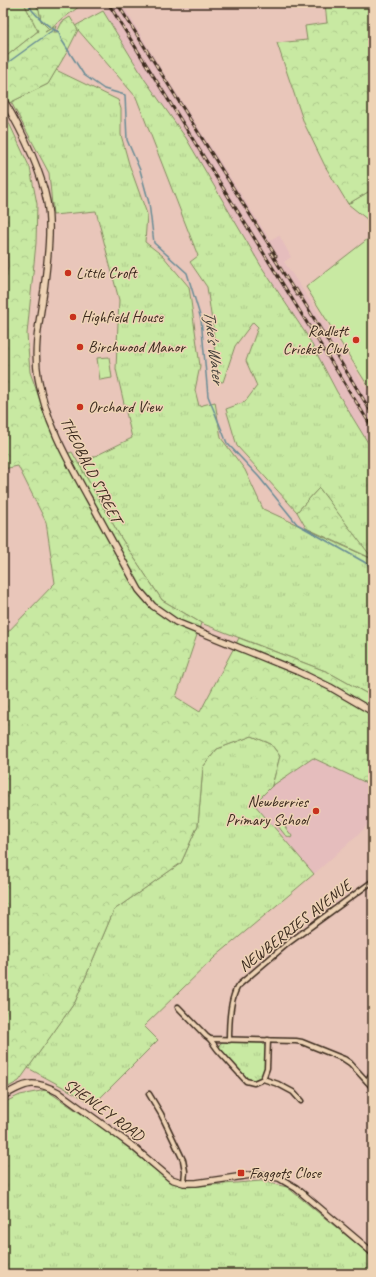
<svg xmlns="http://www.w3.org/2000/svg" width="376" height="1277" font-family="Caveat,sans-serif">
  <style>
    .built { fill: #e5bdbd }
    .grass { fill: url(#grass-tufts); stroke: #828a60 }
    .forest { fill: url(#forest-crowns); stroke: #828a60 }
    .pitch { fill: #c8e9a2; stroke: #828a60 }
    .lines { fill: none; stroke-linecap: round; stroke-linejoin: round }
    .stream { stroke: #678b95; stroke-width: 1.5 }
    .street-casing { stroke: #3b2a1e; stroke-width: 7 }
    .secondary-casing { stroke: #3b2a1e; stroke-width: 8 }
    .street { stroke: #eed3b5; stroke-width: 4 }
    .secondary { stroke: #eed3b5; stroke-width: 5.5 }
    .rail-casing { stroke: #3b2a1e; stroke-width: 3 }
    .rail { stroke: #eed3b5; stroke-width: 1.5; stroke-dasharray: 4.5; stroke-linecap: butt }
    .poi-dot { fill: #c8321e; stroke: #eed3b5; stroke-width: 1.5 }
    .labels { text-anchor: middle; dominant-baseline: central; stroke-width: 3; stroke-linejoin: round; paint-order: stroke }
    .poi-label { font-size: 16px; fill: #3b2a1e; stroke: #eed3b5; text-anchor: start }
    .street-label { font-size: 16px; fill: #3b2a1e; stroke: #eed3b5 }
    .water-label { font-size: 17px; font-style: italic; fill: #46423c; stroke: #eed3b5 }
  </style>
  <defs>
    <pattern id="grass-tufts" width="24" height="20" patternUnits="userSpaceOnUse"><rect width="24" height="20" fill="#c8e9a2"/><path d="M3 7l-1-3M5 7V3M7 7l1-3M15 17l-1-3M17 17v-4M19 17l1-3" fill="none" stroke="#adc88b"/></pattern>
    <pattern id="forest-crowns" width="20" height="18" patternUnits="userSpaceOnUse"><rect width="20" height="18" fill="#c8e9a2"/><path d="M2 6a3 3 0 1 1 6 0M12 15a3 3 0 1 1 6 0" fill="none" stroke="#adc88b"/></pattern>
  </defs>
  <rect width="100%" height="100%" fill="#e9c6ba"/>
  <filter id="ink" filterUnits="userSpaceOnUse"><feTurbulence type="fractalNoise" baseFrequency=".025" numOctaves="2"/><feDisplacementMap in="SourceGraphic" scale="8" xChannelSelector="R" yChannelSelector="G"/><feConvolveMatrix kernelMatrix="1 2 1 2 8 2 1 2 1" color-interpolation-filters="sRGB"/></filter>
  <g filter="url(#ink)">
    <g class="built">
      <path d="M118 3H122L158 64 270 240 279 235 291 257 284 262 330 330 373 399V451L337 392 308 337 261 266 186 138 145 80 103 11Z"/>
      <path d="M313 758 373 786V817L364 829 314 874 254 804 272 786Z"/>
    </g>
    <g class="grass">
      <path d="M3 3H24L38 31 3 59Z"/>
      <path d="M35 3H84L49 29 41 21 39 10Z"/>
      <path d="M103 11 145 80 186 138 261 266 308 337 337 392 373 451V697L328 672 201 623 162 600 121 538 79 464 132 438 116 369 119 300 96 211 53 215 49 173 11 102 48 84 56 70 118 100 121 109V135L129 164 147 214 145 242 163 256 189 287 200 366 195 390 199 406 215 402 221 438 245 470 263 509 372 559 319 488 297 512 237 446 226 409 245 402 257 386 246 361 258 327 253 322 235 346 223 382 217 381 213 328 207 287 190 262 198 256 136 97 78 30 75 26Z"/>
      <path d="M373 189V220H368L348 204Z"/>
      <path d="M252 736 271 744 280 756 272 786 254 804 314 874 215 957 144 1026 158 1040 94 1104 28 1068 75 1002 114 910 181 863 198 825 203 767 217 749Z"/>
      <path d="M281 822H284L287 825 285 827 292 836 291 838 285 835 278 826Z"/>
      <path d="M222 1042 262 1043C268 1047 266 1054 266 1060 265 1073 263 1083 248 1080L219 1049V1045Z"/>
      <path d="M46 1090 111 1134 169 1181 187 1187 261 1181 287 1187 364 1250 373 1259V1274H3V1103L20 1095Z"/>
    </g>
    <g class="forest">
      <path d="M24 3H34L39 10 41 21 49 29 45 32 56 26 54 32H57L62 22 70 17 78 30 67 52 48 84 3 106V59L38 31Z"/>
      <path d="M325 3H373V189L348 204 325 166 304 123 277 43 307 40 305 26 327 23Z"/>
      <path d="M3 110 30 168 37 204 36 243 27 334 30 372 46 417 63 455 72 452 121 538 162 600 201 623 176 697 200 712 239 638 328 672 373 697V786L313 758 272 786 280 756 271 744 252 736 217 749 203 767 198 825 181 863 114 910 75 1002 19 1081 3 1090V637L55 583 46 522 18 466 3 469V290L8 267 5 221 3 215Z"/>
      <path d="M319 488 373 559 306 528 297 512Z"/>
    </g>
    <g class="pitch">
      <path d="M373 235V394L306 287Z"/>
      <path d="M109 357 112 378 100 380 97 358Z"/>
    </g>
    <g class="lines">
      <g class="stream">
        <path d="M28 3C31 12 49 28 59 32L61 39 84 75 104 89 125 95 127 140 140 170 149 203 154 243 187 273 201 319 208 396 227 443 259 477 297 524 373 567"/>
        <path d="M3 66 53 30"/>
      </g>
      <defs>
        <g id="street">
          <path d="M372 827H373"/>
          <path d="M178 1007 206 1036 210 1039 296 1041 302 1042 344 1059 350 1063 373 1088"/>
          <path d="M210 1039 218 1050 246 1081 254 1083 263 1079 278 1084 293 1092 301 1101"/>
          <path d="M229 1040C229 1025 230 996 239 985L287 944 373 881"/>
          <path d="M263 1079 267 1068 268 1040"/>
          <path d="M367 1081 373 1072"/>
          <path d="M149 1094 161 1114 183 1160 185 1171 184 1183"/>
        </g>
        <g id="secondary">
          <path d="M3 99C22 131 40 166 47 202 52 227 47 264 44 290 40 319 33 347 38 377 45 420 67 459 88 497 105 528 122 559 139 590L153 606 176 622 299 672 330 687 373 712"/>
          <path d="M3 1096C26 1083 33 1079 58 1092L131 1145 171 1179 184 1183H196L258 1174 279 1178 296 1188 373 1253"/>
        </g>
      </defs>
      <use href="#street" class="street-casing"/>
      <use href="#secondary" class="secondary-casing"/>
      <use href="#street" class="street"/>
      <use href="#secondary" class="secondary"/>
      <defs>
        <g id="rail">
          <path d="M108 3 373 429"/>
          <path d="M117 3 276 256"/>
          <path d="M271 253 297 295"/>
          <path d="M296 289 373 415"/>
        </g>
      </defs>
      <use href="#rail" class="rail-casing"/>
      <use href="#rail" class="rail"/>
    </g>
  </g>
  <g class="poi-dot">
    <circle cx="68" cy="273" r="4"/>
    <circle cx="73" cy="317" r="4"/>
    <circle cx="356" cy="340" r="4"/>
    <circle cx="80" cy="347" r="4"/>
    <circle cx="80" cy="407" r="4"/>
    <circle cx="316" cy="811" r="4"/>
    <rect x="237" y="1169" width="8" height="8" rx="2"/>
  </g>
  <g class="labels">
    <g class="poi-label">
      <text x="76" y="273">Little Croft</text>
      <text x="81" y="317">Highfield House</text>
      <text x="348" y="331" text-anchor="end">Radlett<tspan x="348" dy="18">Cricket Club</tspan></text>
      <text x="88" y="347">Birchwood Manor</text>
      <text x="88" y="407">Orchard View</text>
      <text x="308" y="802" text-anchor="end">Newberries<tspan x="308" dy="18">Primary School</tspan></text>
      <text x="249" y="1173">Faggots Close</text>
    </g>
    <g class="street-label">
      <text transform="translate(91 470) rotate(63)">THEOBALD STREET</text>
      <text transform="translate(295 926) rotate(-38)">NEWBERRIES AVENUE</text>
      <text transform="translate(104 1110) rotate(36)">SHENLEY ROAD</text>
    </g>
    <g class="water-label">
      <text transform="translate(214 347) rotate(83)">Tyke's Water</text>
    </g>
  </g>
  <rect width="376" height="1277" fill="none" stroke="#eed3b5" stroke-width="16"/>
  <rect x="8" y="8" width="360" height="1261" fill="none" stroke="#3b2a1e" stroke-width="1.5" filter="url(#ink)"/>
</svg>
